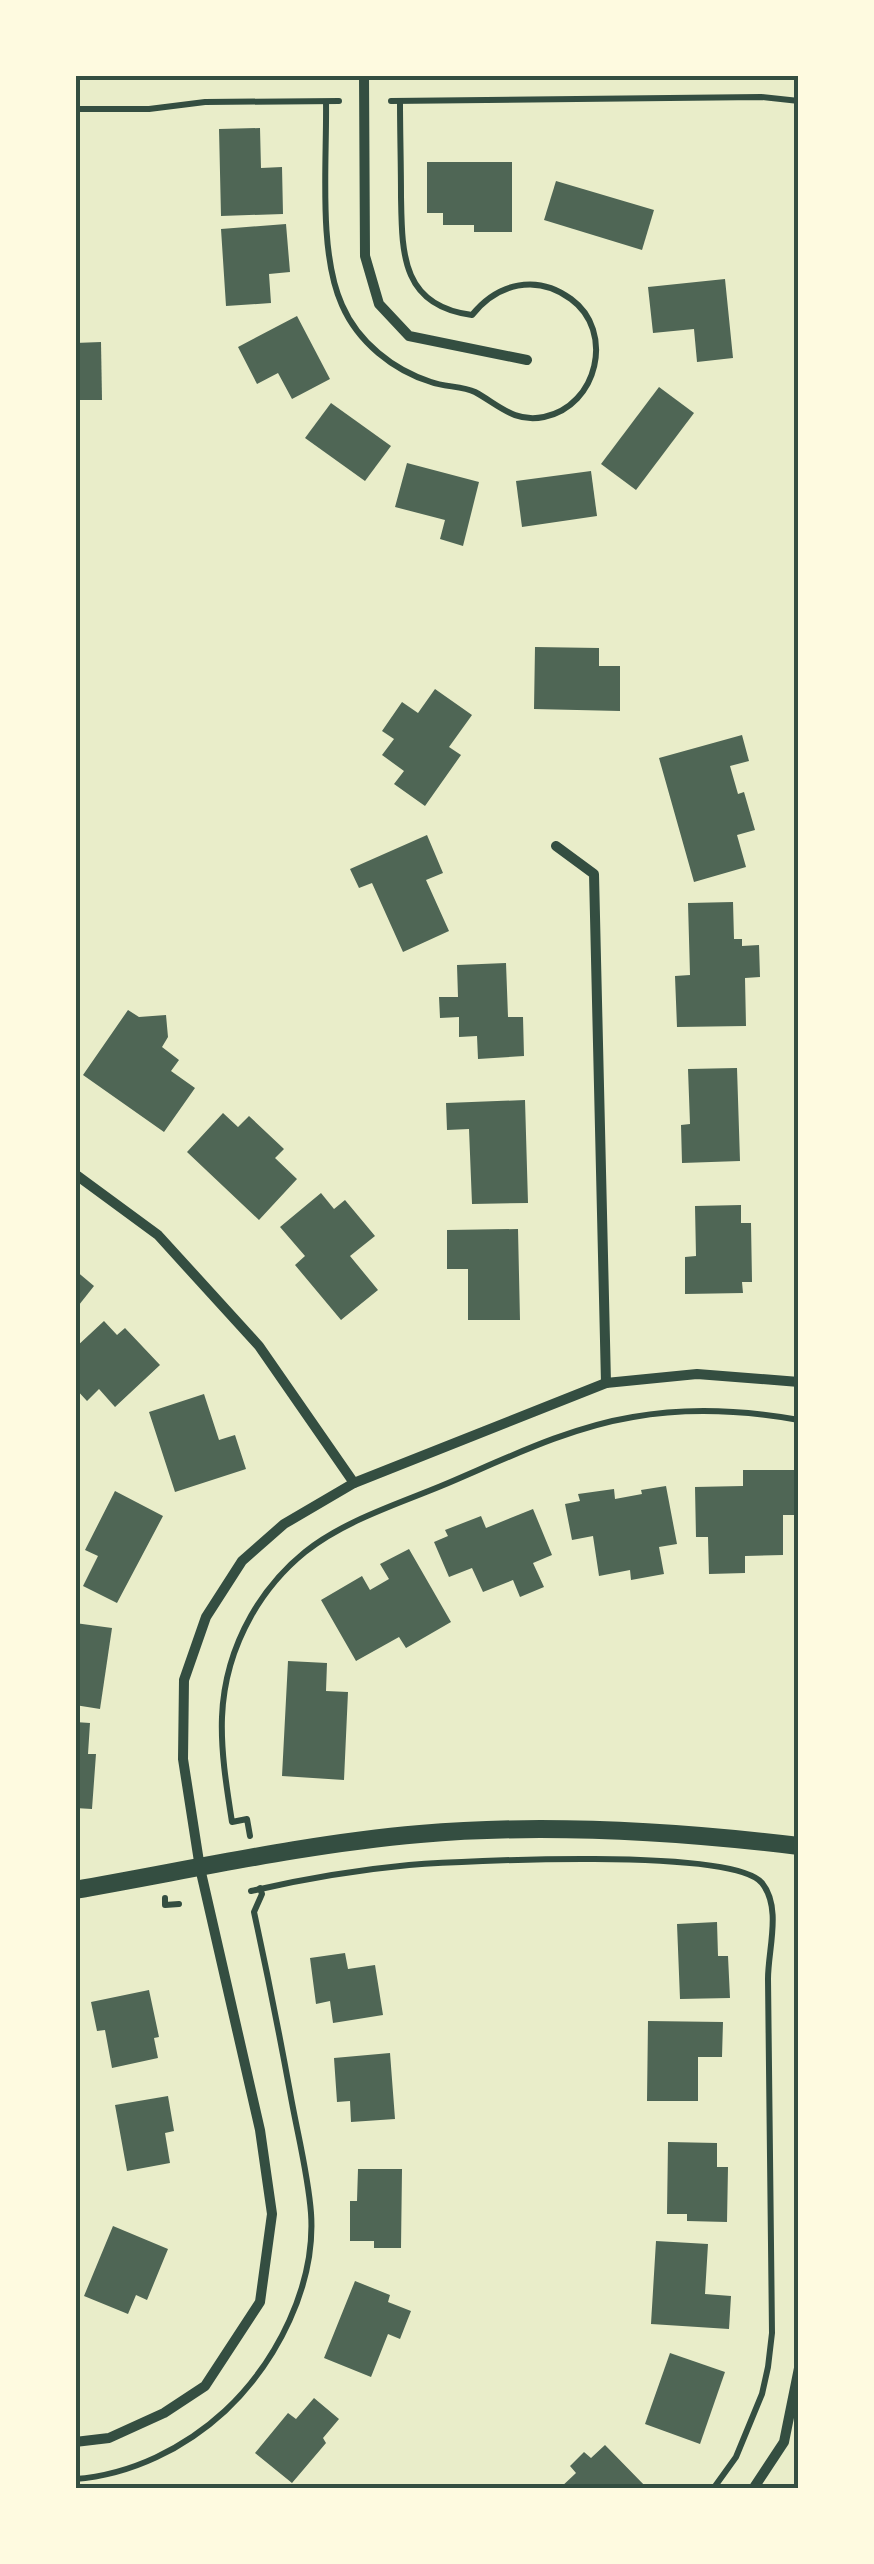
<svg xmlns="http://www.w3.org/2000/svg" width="874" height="2564" font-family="Merriweather,serif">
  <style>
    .building { fill: #4f6655 }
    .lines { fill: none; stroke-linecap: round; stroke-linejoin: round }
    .path { stroke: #344e41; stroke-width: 6 }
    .minor { stroke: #344e41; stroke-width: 10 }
    .tertiary { stroke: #344e41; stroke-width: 18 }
    .neatline { fill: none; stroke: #344e41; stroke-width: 4 }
  </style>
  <rect width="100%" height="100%" fill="#e9edc9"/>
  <g class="building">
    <path d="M260 128 261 168 282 167 283 214 221 216 219 129Z"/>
    <path d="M427 162H512V232H474V225H443V213H427Z"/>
    <path d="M556 181 654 210 642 250 544 220Z"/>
    <path d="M286 224 290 272 269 274 271 303 226 306 221 229Z"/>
    <path d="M725 279 733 358 697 362 694 329 653 333 648 287Z"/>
    <path d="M297 316 330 379 292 399 278 373 257 384 238 347Z"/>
    <path d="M101 342 102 400H75V343Z"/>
    <path d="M659 387 694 413 636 490 601 464Z"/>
    <path d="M331 403 391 446 365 481 305 438Z"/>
    <path d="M407 463 479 482 463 546 440 539 445 520 395 507Z"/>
    <path d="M591 471 597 516 522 527 516 481Z"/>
    <path d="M535 647 599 648V666H620V711L534 709Z"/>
    <path d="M435 689 472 715 449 747 461 755 425 806 394 784 404 771 382 755 394 739 382 731 402 702 418 713Z"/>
    <path d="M742 735 749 761 730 766 738 794 744 792 755 830 737 835 746 867 694 882 659 758Z"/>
    <path d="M427 835 443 873 426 880 449 931 403 952 372 883 359 888 350 869Z"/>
    <path d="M733 902 734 939H742V946L759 945 760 977 745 978 746 1026 677 1027 675 976 690 975 688 903Z"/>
    <path d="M506 963 508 1017H523L524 1056 478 1059 477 1036 459 1037V1017L440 1018 439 997H458L457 965Z"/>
    <path d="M128 1010 139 1017 166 1015 168 1037 162 1047 179 1060 171 1071 195 1088 164 1132 83 1075Z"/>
    <path d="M737 1068 740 1161 682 1163 681 1125 690 1124 688 1069Z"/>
    <path d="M525 1100 528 1203 472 1204 469 1129 447 1130 446 1103Z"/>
    <path d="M223 1113 238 1127 249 1116 284 1149 275 1158 297 1179 259 1220 187 1152Z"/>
    <path d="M321 1193 334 1209 345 1200 375 1236 350 1256 378 1290 341 1320 295 1265 305 1256 280 1227Z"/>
    <path d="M741 1205V1223H751L752 1282H742L743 1293 685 1294V1257L696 1256 695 1206Z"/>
    <path d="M518 1229 520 1320H468V1269H447V1230Z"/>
    <path d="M75 1270 94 1286 75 1310Z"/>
    <path d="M104 1321 117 1335 125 1328 160 1365 115 1407 99 1389 87 1401 75 1388V1376L80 1371 75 1365V1348Z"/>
    <path d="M204 1394 219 1440 235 1435 246 1469 175 1492 149 1412Z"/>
    <path d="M743 1470H794V1515H783V1555L745 1556V1573L709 1574 708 1537H696L695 1487 743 1486Z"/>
    <path d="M666 1486 677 1544 659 1547 664 1574 631 1580 630 1570 599 1576 593 1536 572 1540 565 1504 580 1501 578 1494 614 1489 615 1499 642 1494 641 1490Z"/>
    <path d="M115 1491 163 1516 117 1603 83 1586 98 1556 85 1550Z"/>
    <path d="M533 1509 552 1555 533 1563 544 1587 520 1597 513 1580 483 1592 472 1568 449 1577 434 1542 448 1536 445 1530 481 1516 486 1528Z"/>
    <path d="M409 1549 451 1622 406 1648 399 1637 356 1661 321 1600 362 1576 370 1590 389 1579 380 1564Z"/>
    <path d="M75 1623 112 1628 100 1709 75 1705Z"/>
    <path d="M288 1661 327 1663 326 1691 348 1692 344 1780 282 1776Z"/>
    <path d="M75 1722 90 1723 88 1754H96L92 1809 75 1808Z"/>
    <path d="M717 1922 718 1956H728L730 1998 680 1999 677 1924Z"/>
    <path d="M345 1953 348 1969 375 1965 383 2015 333 2023 330 2001 316 2004 310 1958Z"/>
    <path d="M149 1990 159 2037 154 2038 158 2058 112 2068 105 2030 97 2031 91 2002Z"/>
    <path d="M648 2021 723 2022 722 2057H698V2101H647Z"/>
    <path d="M390 2053 395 2119 351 2122 350 2101 337 2102 334 2058Z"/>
    <path d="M168 2096 174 2131 165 2133 170 2163 127 2171 115 2105Z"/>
    <path d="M668 2142 717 2143V2167H728L727 2222 687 2221V2214H667Z"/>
    <path d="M358 2169H402L401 2248H374V2241H350V2201H357Z"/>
    <path d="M113 2226 168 2249 147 2300 136 2295 128 2314 84 2296Z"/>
    <path d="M656 2241 708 2244 705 2294 731 2296 729 2329 651 2324Z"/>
    <path d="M355 2281 390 2295 388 2302 411 2311 400 2339 388 2334 371 2377 324 2358Z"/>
    <path d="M670 2353 725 2372 700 2444 645 2424Z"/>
    <path d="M314 2398 339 2419 323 2438 326 2443 292 2483 255 2453 288 2413 296 2419Z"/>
    <path d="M605 2445 648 2489H559L576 2473 570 2466 584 2452 591 2458Z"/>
  </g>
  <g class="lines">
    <g class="path">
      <path d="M391 101 761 97 799 101"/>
      <path d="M326 102C327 161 318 252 342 305 358 342 393 370 431 382 444 387 463 386 475 392 499 405 514 423 544 417 598 406 615 331 571 299 536 273 497 284 472 315 401 306 402 253 401 196 401 164 400 133 400 101"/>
      <path d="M75 109H149L205 102 339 101"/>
      <path d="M250 1836 247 1819 232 1822C220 1746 211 1687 251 1616 264 1593 284 1569 305 1552 344 1521 395 1505 441 1486 503 1460 566 1428 633 1417 689 1407 743 1410 799 1420"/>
      <path d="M251 1891C303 1879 356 1870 409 1865 463 1861 732 1847 762 1883 782 1908 768 1949 768 1979L772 2333 768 2367 762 2394 736 2457 713 2489"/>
      <path d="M165 1898V1905L179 1904"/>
      <path d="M75 2479C131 2475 185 2448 225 2411 277 2362 316 2285 311 2213 308 2173 297 2132 290 2092 279 2032 267 1972 254 1912L262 1894 260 1888"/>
    </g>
    <g class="minor">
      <path d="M364 75 365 256 379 304 409 336 527 360"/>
      <path d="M556 846 594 874 606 1383"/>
      <path d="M75 1174 158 1235 259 1346 354 1483"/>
      <path d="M75 2442 109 2438 164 2413 205 2386 260 2302 272 2214 260 2130 200 1868 183 1759 184 1680 206 1617 242 1561 284 1524 354 1483 606 1383 697 1374 799 1382"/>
      <path d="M753 2489 784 2442 799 2368"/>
    </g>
    <path class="tertiary" d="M75 1890C190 1870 304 1844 420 1834 546 1823 674 1831 799 1846"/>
  </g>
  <rect width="874" height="2564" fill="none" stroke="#fefae0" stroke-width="155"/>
  <rect x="78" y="78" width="718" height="2408" class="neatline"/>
</svg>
